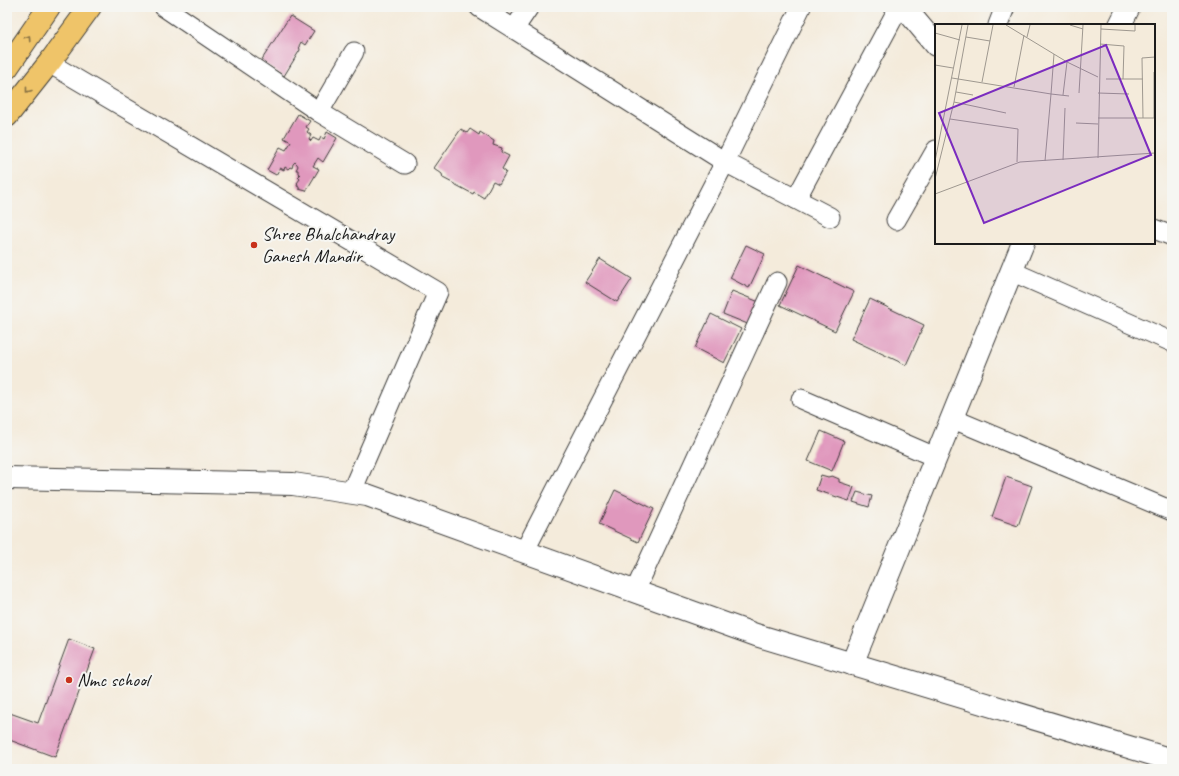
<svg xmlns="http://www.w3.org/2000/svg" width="1179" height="776" font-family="Caveat,sans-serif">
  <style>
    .building { fill: #e098bd }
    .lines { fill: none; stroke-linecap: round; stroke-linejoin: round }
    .minor-casing { stroke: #3c3b39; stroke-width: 21 }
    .tertiary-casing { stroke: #3c3b39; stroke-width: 24 }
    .primary-casing { stroke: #3c3b39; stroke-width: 24 }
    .minor { stroke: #fff; stroke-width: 19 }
    .tertiary { stroke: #fff; stroke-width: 22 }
    .primary { stroke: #efc469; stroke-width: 22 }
    .oneway { stroke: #867042 }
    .poi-dot { fill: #c8321e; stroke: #f6f6f2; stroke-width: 1.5 }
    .labels { text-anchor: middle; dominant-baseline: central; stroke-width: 4; stroke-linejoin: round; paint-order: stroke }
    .poi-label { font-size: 19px; fill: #1c1c1c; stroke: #f6f6f2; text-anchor: start }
    .inset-road { fill: none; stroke: #9e988f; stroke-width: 1 }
    .view { fill: #7b2cbf; fill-opacity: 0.15; stroke: #7b2cbf; stroke-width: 2 }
    .inset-edge { fill: none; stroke: #1c1c1c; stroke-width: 2 }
  </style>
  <rect width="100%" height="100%" fill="#f6f6f2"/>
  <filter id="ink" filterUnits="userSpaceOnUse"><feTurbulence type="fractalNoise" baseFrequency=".025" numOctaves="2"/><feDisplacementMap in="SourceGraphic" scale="8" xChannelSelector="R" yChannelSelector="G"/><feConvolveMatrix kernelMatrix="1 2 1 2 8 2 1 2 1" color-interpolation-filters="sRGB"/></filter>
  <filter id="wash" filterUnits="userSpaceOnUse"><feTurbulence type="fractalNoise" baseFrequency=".012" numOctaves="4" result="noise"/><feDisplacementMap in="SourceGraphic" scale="16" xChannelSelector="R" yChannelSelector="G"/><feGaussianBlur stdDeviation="0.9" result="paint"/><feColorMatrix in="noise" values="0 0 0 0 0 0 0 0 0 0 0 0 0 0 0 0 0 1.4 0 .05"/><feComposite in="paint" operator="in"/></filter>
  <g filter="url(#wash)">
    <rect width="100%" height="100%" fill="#f4ebdb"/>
    <g id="blocks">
      <g class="building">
        <path d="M290 16 314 31 305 45 301 42 299 46 300 50 284 76 261 61Z"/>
        <path d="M298 114 310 121 306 127 309 129 307 132 311 135 309 139 311 141 313 138 319 141 321 137 324 139 327 132 337 138 323 162 318 158 313 166 319 169 306 191 299 189V187L297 186 298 184 297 183 300 179 298 177 300 175 298 173V170H296L298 166 297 164 295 162 293 164 292 168 290 167 288 169 285 167 284 170 280 168 276 175 267 170 280 147 286 150 291 142 284 138Z"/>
        <path d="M461 129 467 133 470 129 479 135 480 132 494 141 493 145 502 148 501 152 509 156 502 169 506 172 499 184 493 181 484 198 474 192 473 194 443 178 442 174 434 168Z"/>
        <path d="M746 245 765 254 749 288 730 278Z"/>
        <path d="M600 259 632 279 617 302 585 282Z"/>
        <path d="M799 265 854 292 835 331 780 305Z"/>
        <path d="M732 291 764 304 755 327 723 314Z"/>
        <path d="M870 299 924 325 906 365 851 339Z"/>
        <path d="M711 314 741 329 724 363 695 348Z"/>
        <path d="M821 431 844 441 832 471 808 461Z"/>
        <path d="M821 475 828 477 832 476 839 479V482L854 487 849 501 816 490Z"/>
        <path d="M1006 477 1032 486 1018 526 992 517Z"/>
        <path d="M615 490 654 509 638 542 599 524Z"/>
        <path d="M857 492 872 496 869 507 853 502Z"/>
        <path d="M69 639 95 649 55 757 7 739V712L38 723Z"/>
      </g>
    </g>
  </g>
  <g filter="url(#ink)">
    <use href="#blocks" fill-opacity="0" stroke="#3c3b39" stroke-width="1"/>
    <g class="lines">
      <defs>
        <g id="minor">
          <path d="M164 7 319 112 405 164"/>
          <path d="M479 7 725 162 801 7"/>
          <path d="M998 25 1005 7"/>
          <path d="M514 29 529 7"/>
          <path d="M49 63 438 292 351 493"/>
          <path d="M319 112 354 52"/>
          <path d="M796 199 899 7"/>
          <path d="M896 220 936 150"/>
          <path d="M1154 229 1172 236"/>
          <path d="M1011 271 1172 342"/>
          <path d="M801 399 935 457"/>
          <path d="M951 418 1172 511"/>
          <path d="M524 552 725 162 830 217"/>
          <path d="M635 591 777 282"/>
        </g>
        <g id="tertiary">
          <path d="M904 7 936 45"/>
          <path d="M1120 25 1129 7"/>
          <path d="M7 478 293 484 367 495 756 635 1172 760"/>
          <path d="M852 664 1023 243"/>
        </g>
        <g id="primary">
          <path d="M7 68 49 7"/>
          <path d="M7 116 49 63 90 7"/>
        </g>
      </defs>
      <use href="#minor" class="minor-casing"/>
      <use href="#tertiary" class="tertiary-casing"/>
      <use href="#primary" class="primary-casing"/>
      <use href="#minor" class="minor"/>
      <use href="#tertiary" class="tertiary"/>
      <use href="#primary" class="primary"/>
    </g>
    <defs><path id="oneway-chevron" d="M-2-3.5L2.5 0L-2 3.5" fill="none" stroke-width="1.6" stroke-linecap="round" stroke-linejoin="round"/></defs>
    <g class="oneway">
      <use href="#oneway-chevron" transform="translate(28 38) rotate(-56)"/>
      <use href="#oneway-chevron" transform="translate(28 90) rotate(128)"/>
    </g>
  </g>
  <g class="poi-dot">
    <circle cx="254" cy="245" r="4"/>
    <circle cx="69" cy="680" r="4"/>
  </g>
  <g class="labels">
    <g class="poi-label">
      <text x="262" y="234">Shree Bhalchandray<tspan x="262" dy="22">Ganesh Mandir</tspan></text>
      <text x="77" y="680">Nmc school</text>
    </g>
  </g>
  <g transform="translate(935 24)">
    <rect width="220" height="220" fill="#f4ebdb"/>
    <path class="inset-road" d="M71 1 132 38 163 53M135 1 148 5M166 5 200 7V1M0 9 25 16M31 13 55 17M92 13 95 1M165 20 189 22 188 55M0 41 18 44M17 54 116 70 119 30M171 55H208M47 58 58 1M79 63 89 11M21 68 38 71M144 69 148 1M163 69 194 70M128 71 132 38M19 78 71 89M163 94H220M208 94 207 34 220 33M219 94V48M15 95 83 105 82 138M141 99 163 100M163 134 166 1M128 136 130 84M0 137 27 1M110 137 116 70 134 72M0 155 19 78 33 1M0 170 85 138 220 129"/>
    <path class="view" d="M171 21 216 131 49 199 4 89Z"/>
    <rect width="220" height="220" class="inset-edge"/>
  </g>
  <rect width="1179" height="776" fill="none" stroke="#f6f6f2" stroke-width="24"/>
</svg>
